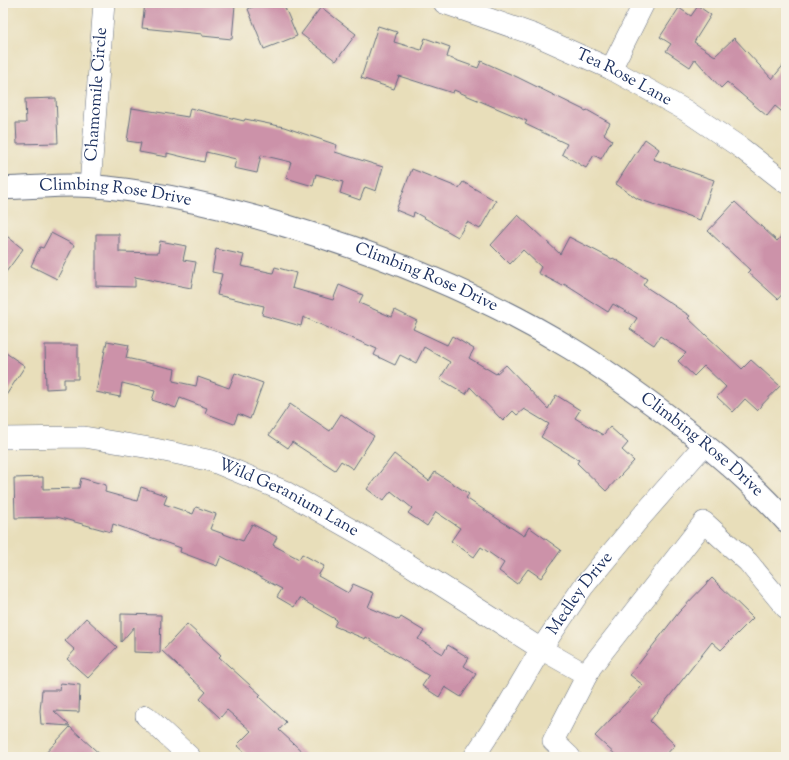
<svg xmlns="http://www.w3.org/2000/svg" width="789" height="760" font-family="'Sorts Mill Goudy',serif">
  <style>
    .building { fill: #cc92a9 }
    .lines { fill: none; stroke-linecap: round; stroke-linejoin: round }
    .minor-casing { stroke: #636c7e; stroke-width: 22 }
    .tertiary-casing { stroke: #636c7e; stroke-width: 24 }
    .minor { stroke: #fff; stroke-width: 21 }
    .tertiary { stroke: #fff; stroke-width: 22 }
    .labels { text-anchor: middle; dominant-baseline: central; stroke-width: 3.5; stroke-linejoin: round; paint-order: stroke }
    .street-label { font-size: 17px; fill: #1b2f5e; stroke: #f7f3e8 }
  </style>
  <rect width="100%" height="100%" fill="#f7f3e8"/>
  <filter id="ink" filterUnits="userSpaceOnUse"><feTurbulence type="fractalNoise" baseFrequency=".025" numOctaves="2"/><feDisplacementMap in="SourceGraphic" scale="8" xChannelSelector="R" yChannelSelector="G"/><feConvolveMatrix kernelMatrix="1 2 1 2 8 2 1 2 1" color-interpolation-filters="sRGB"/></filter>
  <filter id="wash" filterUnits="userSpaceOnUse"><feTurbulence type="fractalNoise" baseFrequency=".012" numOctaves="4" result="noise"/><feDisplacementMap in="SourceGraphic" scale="16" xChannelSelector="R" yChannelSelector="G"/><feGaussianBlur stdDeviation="0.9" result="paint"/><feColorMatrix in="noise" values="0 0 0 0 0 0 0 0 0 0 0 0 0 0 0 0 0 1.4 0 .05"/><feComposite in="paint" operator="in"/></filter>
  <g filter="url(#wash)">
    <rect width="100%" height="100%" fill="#e8deba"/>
    <g id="blocks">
      <g class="building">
        <path d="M145 3H216L235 5 232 39 202 36V34L142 28Z"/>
        <path d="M262 3H283L297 36 264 49 248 9Z"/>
        <path d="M698 6 711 15 694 42 715 56 734 38 772 79 786 62V115L775 106 767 116 727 82 721 88 695 59 690 67 666 51 671 44 660 37 679 8 691 16Z"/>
        <path d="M321 7 356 34 336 61 301 34Z"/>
        <path d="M378 26 397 32 394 42 421 50 425 38 450 47 447 57 478 68 481 61 517 77 586 111 587 110 610 123 604 134 612 140 601 159 594 155 586 168 562 154 567 144 525 124 527 121 454 90 453 93 399 76 394 89 361 78Z"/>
        <path d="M56 98 58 143 17 144 16 123H26L25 99Z"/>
        <path d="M132 108 188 117 190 108 244 121 245 119 284 127 337 145 335 152 383 167 376 191 365 187 360 200 340 193 343 182 316 174 313 186 286 178 291 162 261 155 257 173 234 168 236 159 206 152 204 162 167 153V157L139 152 141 143 127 141Z"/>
        <path d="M645 139 659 149 653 159 714 180 700 220 638 199 616 184Z"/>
        <path d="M412 169 459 188 463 182 496 201 480 229 467 222 458 237 414 212 413 217 396 210Z"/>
        <path d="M735 202 777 241 786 231V290L778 299 748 272 750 270 708 231Z"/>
        <path d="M518 215 560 254 569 237 612 259 613 258 647 279 643 285 690 316 688 318 742 369 751 360 780 386 757 410 745 399 733 412 717 397 726 387 704 366 694 376 678 361 686 353 660 336 654 345 630 329 637 318 613 304 608 312 564 284 563 286 538 273 541 267 523 250 510 264 491 245Z"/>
        <path d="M3 233 23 249 3 276Z"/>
        <path d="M51 233 74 245 57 279 31 266 40 247 43 248Z"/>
        <path d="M96 234H119V252L158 253 160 241 186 246 183 260 196 262 191 288 135 277V287L96 286Z"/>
        <path d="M216 249 244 255 241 266 273 273 275 267 296 273 292 288 333 300 339 285 363 295 359 303 392 317 395 310 417 321 413 329 447 345 452 336 474 349 469 358 496 374 506 365 548 409 556 395 580 410 575 418 603 435 610 427 628 443 622 450 634 461 606 491 577 463 579 460 541 437 549 424 524 409 517 415 513 411 503 421 470 387 466 394 440 379 450 362 424 347 416 363 400 355 395 365 374 355 377 349 303 317 301 326 262 315 264 306 217 295 222 274 212 272Z"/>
        <path d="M107 341 129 345 126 358 175 369 173 381 196 386 198 377 229 388 235 373 263 383 250 419 238 414 234 424 205 413 207 408 180 398 176 408 152 400 155 391 122 383 120 397 96 392Z"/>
        <path d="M45 345H78V379H64V388L46 389Z"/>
        <path d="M3 351 25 366 3 400Z"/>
        <path d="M290 404 330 431 341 414 374 436 353 469 341 461 335 470 292 442 288 448 269 435Z"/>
        <path d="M394 454 429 481 435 472 469 494 466 498 524 536 529 527 561 550 541 578 528 569 517 584 499 571 504 563 481 547 474 557 451 541 460 528 436 512 427 526 408 513 412 508 391 491 383 501 367 489Z"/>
        <path d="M43 477V489L79 488 81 478 106 485 105 492 137 501 141 487 167 496 164 504 193 514 196 507 216 514 210 529 243 541 252 524 277 537 273 545 299 559 302 554 324 566 318 576 348 593 353 584 374 593 368 607 399 620 401 617 424 631 418 639 443 654 448 645 469 658 464 666 476 674 461 697 445 687 439 697 422 686 429 676 366 637 365 639 334 626 337 620 299 598 294 607 277 597 282 589 221 556 217 566 180 552 181 548 113 524 111 532 57 517 15 518 14 478Z"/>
        <path d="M712 578 753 618 721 650 712 642 650 721 675 745 664 757H618L595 736 643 685 630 675 679 612Z"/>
        <path d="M121 614 161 615 160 653 134 652V627L121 642Z"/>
        <path d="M86 618 117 647 88 678 67 659 75 650 65 641Z"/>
        <path d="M187 624 221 655 219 657 261 695 259 697 286 722 279 730 308 757H250L237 745 251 731 227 710 220 718 200 699 206 692 162 651Z"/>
        <path d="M60 683 80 685 79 712 54 711 70 726 41 724 40 711 42 690H59Z"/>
        <path d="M70 727 103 757H42Z"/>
      </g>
    </g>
  </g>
  <g filter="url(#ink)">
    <use href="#blocks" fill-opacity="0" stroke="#636c7e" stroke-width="1"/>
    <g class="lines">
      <defs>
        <g id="minor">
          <path id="s1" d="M444 3 535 35 611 69 685 110 741 148 786 183"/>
          <path d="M611 69 644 3"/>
          <path id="s2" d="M90 186 104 3"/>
          <path id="s3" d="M3 438 84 437 150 448 212 461 284 491 375 543 541 649 587 675"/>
          <path d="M146 716 190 757"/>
          <path id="s4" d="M474 757 508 705 541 649 583 587 641 517 705 444"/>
          <path d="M570 757 553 741 587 675 591 667 704 522 748 562 786 608"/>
        </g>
        <g id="tertiary">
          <path id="s5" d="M3 188C31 188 63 184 91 186 155 191 219 206 280 224 381 254 480 293 570 348 605 369 639 394 671 418 712 449 752 483 786 521"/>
        </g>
      </defs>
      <use href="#minor" class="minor-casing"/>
      <use href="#tertiary" class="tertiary-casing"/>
      <use href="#minor" class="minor"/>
      <use href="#tertiary" class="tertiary"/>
    </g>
  </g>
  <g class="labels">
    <g class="street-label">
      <text stroke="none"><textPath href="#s1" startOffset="195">Tea Rose Lane</textPath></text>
      <text stroke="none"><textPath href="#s2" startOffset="92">Chamomile Circle</textPath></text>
      <text stroke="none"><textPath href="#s5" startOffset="113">Climbing Rose Drive</textPath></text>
      <text stroke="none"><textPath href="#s5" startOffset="437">Climbing Rose Drive</textPath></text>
      <text stroke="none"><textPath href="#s5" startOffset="761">Climbing Rose Drive</textPath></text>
      <text stroke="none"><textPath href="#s3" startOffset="296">Wild Geranium Lane</textPath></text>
      <text stroke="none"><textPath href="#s4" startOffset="195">Medley Drive</textPath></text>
    </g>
  </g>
  <rect width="789" height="760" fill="none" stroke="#f7f3e8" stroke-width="16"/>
</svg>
